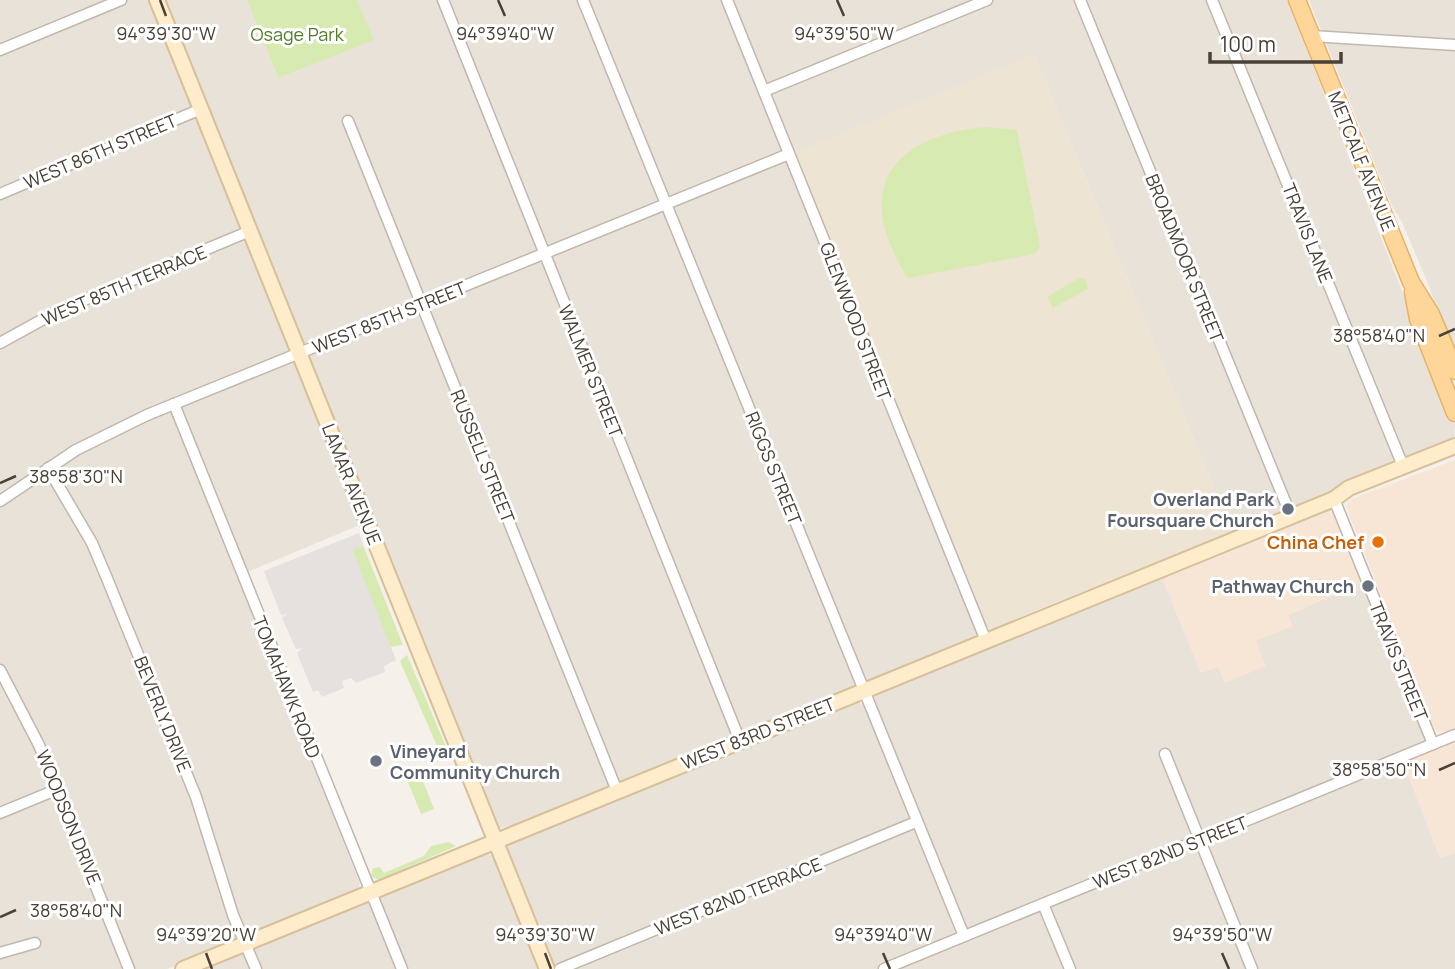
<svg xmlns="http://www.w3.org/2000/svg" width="1455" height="969" font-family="Manrope,sans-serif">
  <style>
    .residential { fill: #e9e2d8 }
    .commercial { fill: #f7e5d5 }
    .education { fill: #eee4d3 }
    .green { fill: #d7eab2 }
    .parking { fill: #e4e1de }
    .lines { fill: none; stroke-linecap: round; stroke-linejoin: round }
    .street-casing { stroke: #c1b7ac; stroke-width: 13 }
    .secondary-casing { stroke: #d6bf99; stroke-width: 18 }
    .primary-casing { stroke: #e7b266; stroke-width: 19 }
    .street { stroke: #fff; stroke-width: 10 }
    .secondary { stroke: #ffecca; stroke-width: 14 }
    .primary { stroke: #ffd699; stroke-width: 16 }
    .ticks { fill: none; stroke: #494037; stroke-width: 2.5 }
    .worship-dot { fill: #6b7280; stroke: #fff; stroke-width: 2.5 }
    .food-dot { fill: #e8710a; stroke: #fff; stroke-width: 2.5 }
    .labels { text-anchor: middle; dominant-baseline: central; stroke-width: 6; stroke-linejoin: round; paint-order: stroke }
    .park-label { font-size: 18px; fill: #527d28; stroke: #fff }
    .street-label { font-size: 18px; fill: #494037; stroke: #fff }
    .worship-label { font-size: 18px; font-weight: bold; fill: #5b616d; stroke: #fff; text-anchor: end }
    .food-label { font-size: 18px; font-weight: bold; fill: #c56008; stroke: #fff; text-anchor: end }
    .ticks-label { font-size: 18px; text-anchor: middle; fill: #494037; stroke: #fff; stroke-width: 6; stroke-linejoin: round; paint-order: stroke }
  </style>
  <rect width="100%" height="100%" fill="#f5f0ea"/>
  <g class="residential">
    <path d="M0 0H151L362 524 238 576 360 884 356 892 167 969H0Z"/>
    <path d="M163 0H247L278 78 373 40 357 0H1287L1455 425 1454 438 1448 444 1306 504 1232 531 1034 54 976 635 973 640 758 728 515 825 499 828Z"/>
    <path d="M1309 0H1455V355L1429 286 1402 222 1391 204Z"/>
    <path d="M1161 575 1201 673 1218 666 1225 683 1255 641 1292 626 1288 615 1364 582 1431 748 1403 761 1440 858 1455 853V969H555L508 853 507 847 513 841 857 700 864 706 959 941 964 940 872 696 874 692Z"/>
    <path d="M483 852 494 856 541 969H198Z"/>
  </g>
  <g class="commercial">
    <path d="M1455 460V729L1445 733 1438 732 1432 724 1346 506 1352 499Z"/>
    <path d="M1328 507 1333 508 1364 582 1288 615 1293 626 1256 641 1266 666 1225 683 1218 667 1201 673 1161 575Z"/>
    <path d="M1455 739V853L1440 858 1403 761Z"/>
  </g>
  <path class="education" d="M1034 54 1232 531 1025 615 993 631 984 625 793 153Z"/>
  <g class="green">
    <path d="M247 0H357L374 40 278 78Z"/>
    <path d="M984 127 1017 130 1040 247 1035 254 908 278C853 193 887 137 984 127Z"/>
    <path d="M1079 278 1086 279 1088 289 1053 308 1047 297Z"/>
    <path d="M363 545 403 645 390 647 354 554 353 549Z"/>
    <path d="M407 655 452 761 437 746 400 661Z"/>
    <path d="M419 771 434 809 421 814 406 777Z"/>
    <path d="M448 842 456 846 379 880 371 876 373 868 380 867 384 873 424 856 431 846Z"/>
  </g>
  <path class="parking" d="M359 533 363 545 354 549V554L396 660 384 666 385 672 356 683 351 678 342 681 344 688 322 697 318 690 313 692 297 653 302 648 296 649 282 618 288 614 281 615 264 571Z"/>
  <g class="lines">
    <defs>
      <g id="street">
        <path d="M443 0 740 741"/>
        <path d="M583 0 964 936"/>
        <path d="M727 0 986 641"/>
        <path d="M1080 0 1291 516"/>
        <path d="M1212 0 1403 466"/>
        <path d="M1312 36 1455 45"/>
        <path d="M0 50 121 0"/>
        <path d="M764 91 987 0"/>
        <path d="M348 121 617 791"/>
        <path d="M0 194 201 109"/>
        <path d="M0 343 58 311 250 231"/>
        <path d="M174 404 402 969"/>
        <path d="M48 468 92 543 106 576 196 797 233 915 256 969"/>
        <path d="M1334 499 1433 744"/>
        <path d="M0 501 76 450 147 415 789 154"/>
        <path d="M0 670 39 745 129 969"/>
        <path d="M1165 754 1252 969"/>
        <path d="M0 813 58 789"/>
        <path d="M1043 904 1070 969"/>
        <path d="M0 953 35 943"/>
        <path d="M560 969 916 822"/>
        <path d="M884 969 1455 735"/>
      </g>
      <g id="secondary">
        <path d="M157 0 547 969"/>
        <path d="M183 969 1334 499 1349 488 1455 446"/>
      </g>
      <g id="primary">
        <path d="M1297 0 1411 282 1431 314 1455 371"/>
        <path d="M1413 292 1418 319 1455 413"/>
      </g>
    </defs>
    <use href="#street" class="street-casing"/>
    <use href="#secondary" class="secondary-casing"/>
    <use href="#primary" class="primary-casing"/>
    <use href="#street" class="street"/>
    <use href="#secondary" class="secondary"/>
    <use href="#primary" class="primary"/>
  </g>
  <path class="ticks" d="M160 0 166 16M498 0 505 16M837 0 844 16M1439 336 1455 329M0 483 16 476M1439 770 1455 763M0 917 16 910M206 953 212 969M545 953 551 969M883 953 890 969M1222 953 1229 969"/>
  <g class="worship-dot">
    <circle cx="1288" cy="509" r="7"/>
    <circle cx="1368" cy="586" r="7"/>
    <circle cx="376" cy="761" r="7"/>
  </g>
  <circle class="food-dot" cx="1378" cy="542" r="7"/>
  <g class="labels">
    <g class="park-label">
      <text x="297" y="34">Osage Park</text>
    </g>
    <g class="street-label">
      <text transform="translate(100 151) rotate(-23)">WEST 86TH STREET</text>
      <text transform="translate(1362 161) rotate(68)">METCALF AVENUE</text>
      <text transform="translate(1308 233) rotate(68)">TRAVIS LANE</text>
      <text transform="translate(1185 258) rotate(68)">BROADMOOR STREET</text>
      <text transform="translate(124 285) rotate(-23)">WEST 85TH TERRACE</text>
      <text transform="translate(389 317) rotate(-22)">WEST 85TH STREET</text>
      <text transform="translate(856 321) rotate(69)">GLENWOOD STREET</text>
      <text transform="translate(591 371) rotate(68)">WALMER STREET</text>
      <text transform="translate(483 456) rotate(68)">RUSSELL STREET</text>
      <text transform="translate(774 468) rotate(68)">RIGGS STREET</text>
      <text transform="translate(352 484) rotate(68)">LAMAR AVENUE</text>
      <text transform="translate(1399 661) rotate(68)">TRAVIS STREET</text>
      <text transform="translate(287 687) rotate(68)">TOMAHAWK ROAD</text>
      <text transform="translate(163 714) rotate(68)">BEVERLY DRIVE</text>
      <text transform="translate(758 733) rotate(-22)">WEST 83RD STREET</text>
      <text transform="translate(69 817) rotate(68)">WOODSON DRIVE</text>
      <text transform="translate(1170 852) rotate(-22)">WEST 82ND STREET</text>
      <text transform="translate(738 896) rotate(-22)">WEST 82ND TERRACE</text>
    </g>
    <g class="worship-label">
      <text x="1274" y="499">Overland Park<tspan x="1274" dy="21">Foursquare Church</tspan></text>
      <text x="1354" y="586">Pathway Church</text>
      <text x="390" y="751" text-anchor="start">Vineyard<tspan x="390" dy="21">Community Church</tspan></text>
    </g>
    <g class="food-label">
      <text x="1364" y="542">China Chef</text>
    </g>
  </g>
  <g class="ticks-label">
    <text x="166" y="40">94°39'30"W</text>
    <text x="505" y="40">94°39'40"W</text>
    <text x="844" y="40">94°39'50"W</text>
    <text x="1379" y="342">38°58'40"N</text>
    <text x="76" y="483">38°58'30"N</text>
    <text x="1379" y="776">38°58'50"N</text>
    <text x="76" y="917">38°58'40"N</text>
    <text x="206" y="941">94°39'20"W</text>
    <text x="545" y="941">94°39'30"W</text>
    <text x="883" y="941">94°39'40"W</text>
    <text x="1222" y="941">94°39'50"W</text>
  </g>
  <path d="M1210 52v10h131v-10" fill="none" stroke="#494037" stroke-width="3.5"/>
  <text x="1220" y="52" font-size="21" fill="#494037" stroke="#ffffff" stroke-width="5" paint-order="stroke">100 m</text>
</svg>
